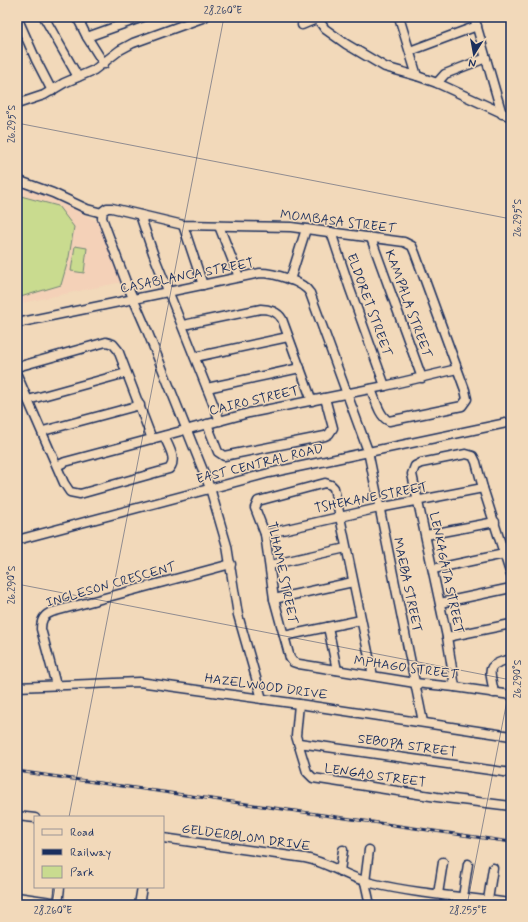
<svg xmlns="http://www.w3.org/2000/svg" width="528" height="922" font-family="Mynerve,sans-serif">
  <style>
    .built { fill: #f4d1b8 }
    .green { fill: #c9db8f; stroke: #728576 }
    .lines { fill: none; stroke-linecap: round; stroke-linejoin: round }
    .minor-casing { stroke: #1b2f5e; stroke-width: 11 }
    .minor { stroke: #f2d9ba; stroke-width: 8 }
    .rail-casing { stroke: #1b2f5e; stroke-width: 3 }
    .rail { stroke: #f2d9ba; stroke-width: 1.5; stroke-dasharray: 4.5; stroke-linecap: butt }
    .ticks { fill: none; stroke: #1b2f5e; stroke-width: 1; stroke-opacity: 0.45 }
    .labels { text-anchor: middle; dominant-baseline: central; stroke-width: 3; stroke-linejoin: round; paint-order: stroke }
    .street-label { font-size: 13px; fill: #1b2f5e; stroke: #f2d9ba }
    .neatline { fill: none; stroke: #1b2f5e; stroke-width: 1.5 }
    .ticks-label { font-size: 10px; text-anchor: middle; fill: #1b2f5e }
  </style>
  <rect width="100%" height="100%" fill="#f2d9ba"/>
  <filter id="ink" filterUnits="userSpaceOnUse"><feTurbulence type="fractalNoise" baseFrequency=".025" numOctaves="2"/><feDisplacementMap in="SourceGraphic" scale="8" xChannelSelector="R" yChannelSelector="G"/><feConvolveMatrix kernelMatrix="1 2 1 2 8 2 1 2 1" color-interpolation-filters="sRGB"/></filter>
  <g filter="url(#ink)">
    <path class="built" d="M17 185 41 193 97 221 122 282 17 304Z"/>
    <g class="green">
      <path d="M17 195 58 206 74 227 69 257 61 285 17 298Z"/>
      <path d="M75 246 87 248 84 273 71 271Z"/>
    </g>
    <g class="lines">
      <defs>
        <g id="minor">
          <path d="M17 17 36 60 52 91"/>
          <path d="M44 17 78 77"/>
          <path d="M77 17 87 37 104 64"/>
          <path d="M399 17 417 76"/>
          <path d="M474 17 502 114"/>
          <path d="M317 18 325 29 346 44 385 67 417 76 437 83 511 117"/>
          <path d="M302 25 321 17"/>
          <path d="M87 37 143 17"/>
          <path d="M410 51 477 26"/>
          <path d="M437 83 445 74 486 58"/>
          <path d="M17 104 44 95 64 83 94 70 120 50 133 43 205 17"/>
          <path d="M17 180 53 193 87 209 102 213"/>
          <path d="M140 215 153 253 220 421"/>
          <path d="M183 225 203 285"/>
          <path d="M219 226 239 277"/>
          <path d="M331 232 350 289 385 386"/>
          <path d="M371 238 422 378"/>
          <path d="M290 280 306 229"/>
          <path d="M17 323 260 273C274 273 303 281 310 293L368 451 423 722"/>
          <path d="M183 325 261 309C269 309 278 312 282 319L312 401"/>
          <path d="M195 357 288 337"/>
          <path d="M17 367 106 342 113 344 118 350 152 439"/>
          <path d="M17 375 64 483 70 492 80 494 169 469C178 460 168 446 164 436"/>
          <path d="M207 388 300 368"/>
          <path d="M28 400 126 373"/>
          <path d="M207 424 218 452 224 456 325 436 329 434 333 428 325 398"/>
          <path d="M43 431 140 405"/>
          <path d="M57 466 65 462 249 413 385 386 457 369"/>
          <path d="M265 534 379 508 483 488"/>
          <path d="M426 535 495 522"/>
          <path d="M17 540 269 473 511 422"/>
          <path d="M270 565 346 548"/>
          <path d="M433 569 504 554"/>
          <path d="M274 599 353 582"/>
          <path d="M440 603 511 588"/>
          <path d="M328 627 337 670"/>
          <path d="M284 636 361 620"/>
          <path d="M447 637 511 624"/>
          <path d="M373 676 334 488 331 485 325 483 258 501 255 508 265 534 274 599 290 658 293 662 299 664 415 683 455 687 511 695"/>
          <path d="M56 685 41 629C41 621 43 615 52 612L231 564"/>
          <path d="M17 687 139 682 299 704 511 736"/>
          <path d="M455 687 447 637 412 474 415 466 421 463 466 454 473 456 476 462 483 488 511 575"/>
          <path d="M494 693C490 669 484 665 511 659"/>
          <path d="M262 699 238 615 227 546 210 488 146 328 126 282 102 218 103 211 107 208H112L183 225 291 227 404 242 412 246 415 253 465 390 467 399 462 406 389 421C379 417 375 398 371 389"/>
          <path d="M299 704 296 736 307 772 313 778 437 797 511 806"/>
          <path d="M299 743 511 773"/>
          <path d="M17 816 35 818"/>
          <path d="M163 838 305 858C328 862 348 878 371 883 416 894 465 897 511 903"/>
          <path d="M369 850 365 882 370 905"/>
          <path d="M340 871 343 850"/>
          <path d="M438 894 443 862"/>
          <path d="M17 897 58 903"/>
          <path d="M463 897 468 864"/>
          <path d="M488 900 493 868"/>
          <path d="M58 905 60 887"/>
          <path d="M139 905 142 887"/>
        </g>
      </defs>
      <use href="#minor" class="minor-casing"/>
      <use href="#minor" class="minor"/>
      <defs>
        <path id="rail" d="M17 771 511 842"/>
      </defs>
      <use href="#rail" class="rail-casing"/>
      <use href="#rail" class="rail"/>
    </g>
  </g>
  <path class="ticks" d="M17 123 511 219M17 584 511 680M69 817 224 17M52 905 55 887M467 905 511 680"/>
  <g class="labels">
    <g class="street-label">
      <text transform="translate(338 222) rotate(7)">MOMBASA STREET</text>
      <text transform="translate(187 276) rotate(-11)">CASABLANCA STREET</text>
      <text transform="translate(408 304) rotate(70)">KAMPALA STREET</text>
      <text transform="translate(369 305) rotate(70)">ELDORET STREET</text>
      <text transform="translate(254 401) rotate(-13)">CAIRO STREET</text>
      <text transform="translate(260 464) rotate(-14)">EAST CENTRAL ROAD</text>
      <text transform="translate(371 498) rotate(-11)">TSHEKANE STREET</text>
      <text transform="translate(282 573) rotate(78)">TLHAME STREET</text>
      <text transform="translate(446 573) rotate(78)">LENKAGATA STREET</text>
      <text transform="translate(111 585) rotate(-16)">INGLESON CRESCENT</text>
      <text transform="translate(407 585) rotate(78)">MAEBA STREET</text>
      <text transform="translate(406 668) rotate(8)">MPHAGO STREET</text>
      <text transform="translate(266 687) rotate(8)">HAZELWOOD DRIVE</text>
      <text transform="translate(407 746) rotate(8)">SEBOPA STREET</text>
      <text transform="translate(375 776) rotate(8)">LENGAO STREET</text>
      <text transform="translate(246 838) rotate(8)">GELDERBLOM DRIVE</text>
    </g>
  </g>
  <rect width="528" height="922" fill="none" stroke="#f2d9ba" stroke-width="44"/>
  <rect x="34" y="816" width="130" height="72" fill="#f2d9ba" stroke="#9c9595"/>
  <rect x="42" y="829" width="20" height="6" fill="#f2d9ba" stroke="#9c9595"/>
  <text x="70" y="836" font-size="12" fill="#1b2f5e">Road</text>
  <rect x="42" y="849" width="20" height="6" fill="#1b2f5e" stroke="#9c9595"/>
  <text x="70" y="856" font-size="12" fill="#1b2f5e">Railway</text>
  <rect x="42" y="866" width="20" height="12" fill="#c9db8f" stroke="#9c9595"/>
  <text x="70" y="876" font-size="12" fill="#1b2f5e">Park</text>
  <g transform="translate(474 54) rotate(191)" stroke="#f2d9ba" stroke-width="3" paint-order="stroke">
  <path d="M0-3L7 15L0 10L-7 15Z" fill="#1b2f5e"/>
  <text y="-6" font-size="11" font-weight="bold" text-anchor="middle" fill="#1b2f5e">N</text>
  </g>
  <rect x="22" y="22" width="484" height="878" class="neatline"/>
  <g class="ticks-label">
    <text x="223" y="14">28.260°E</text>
    <text transform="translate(11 124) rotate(-90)" y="4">26.295°S</text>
    <text transform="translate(517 218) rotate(-90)" y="4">26.295°S</text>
    <text transform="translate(11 585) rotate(-90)" y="4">26.290°S</text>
    <text transform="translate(517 679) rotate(-90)" y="4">26.290°S</text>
    <text x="53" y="914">28.260°E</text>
    <text x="468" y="914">28.255°E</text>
  </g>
</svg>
